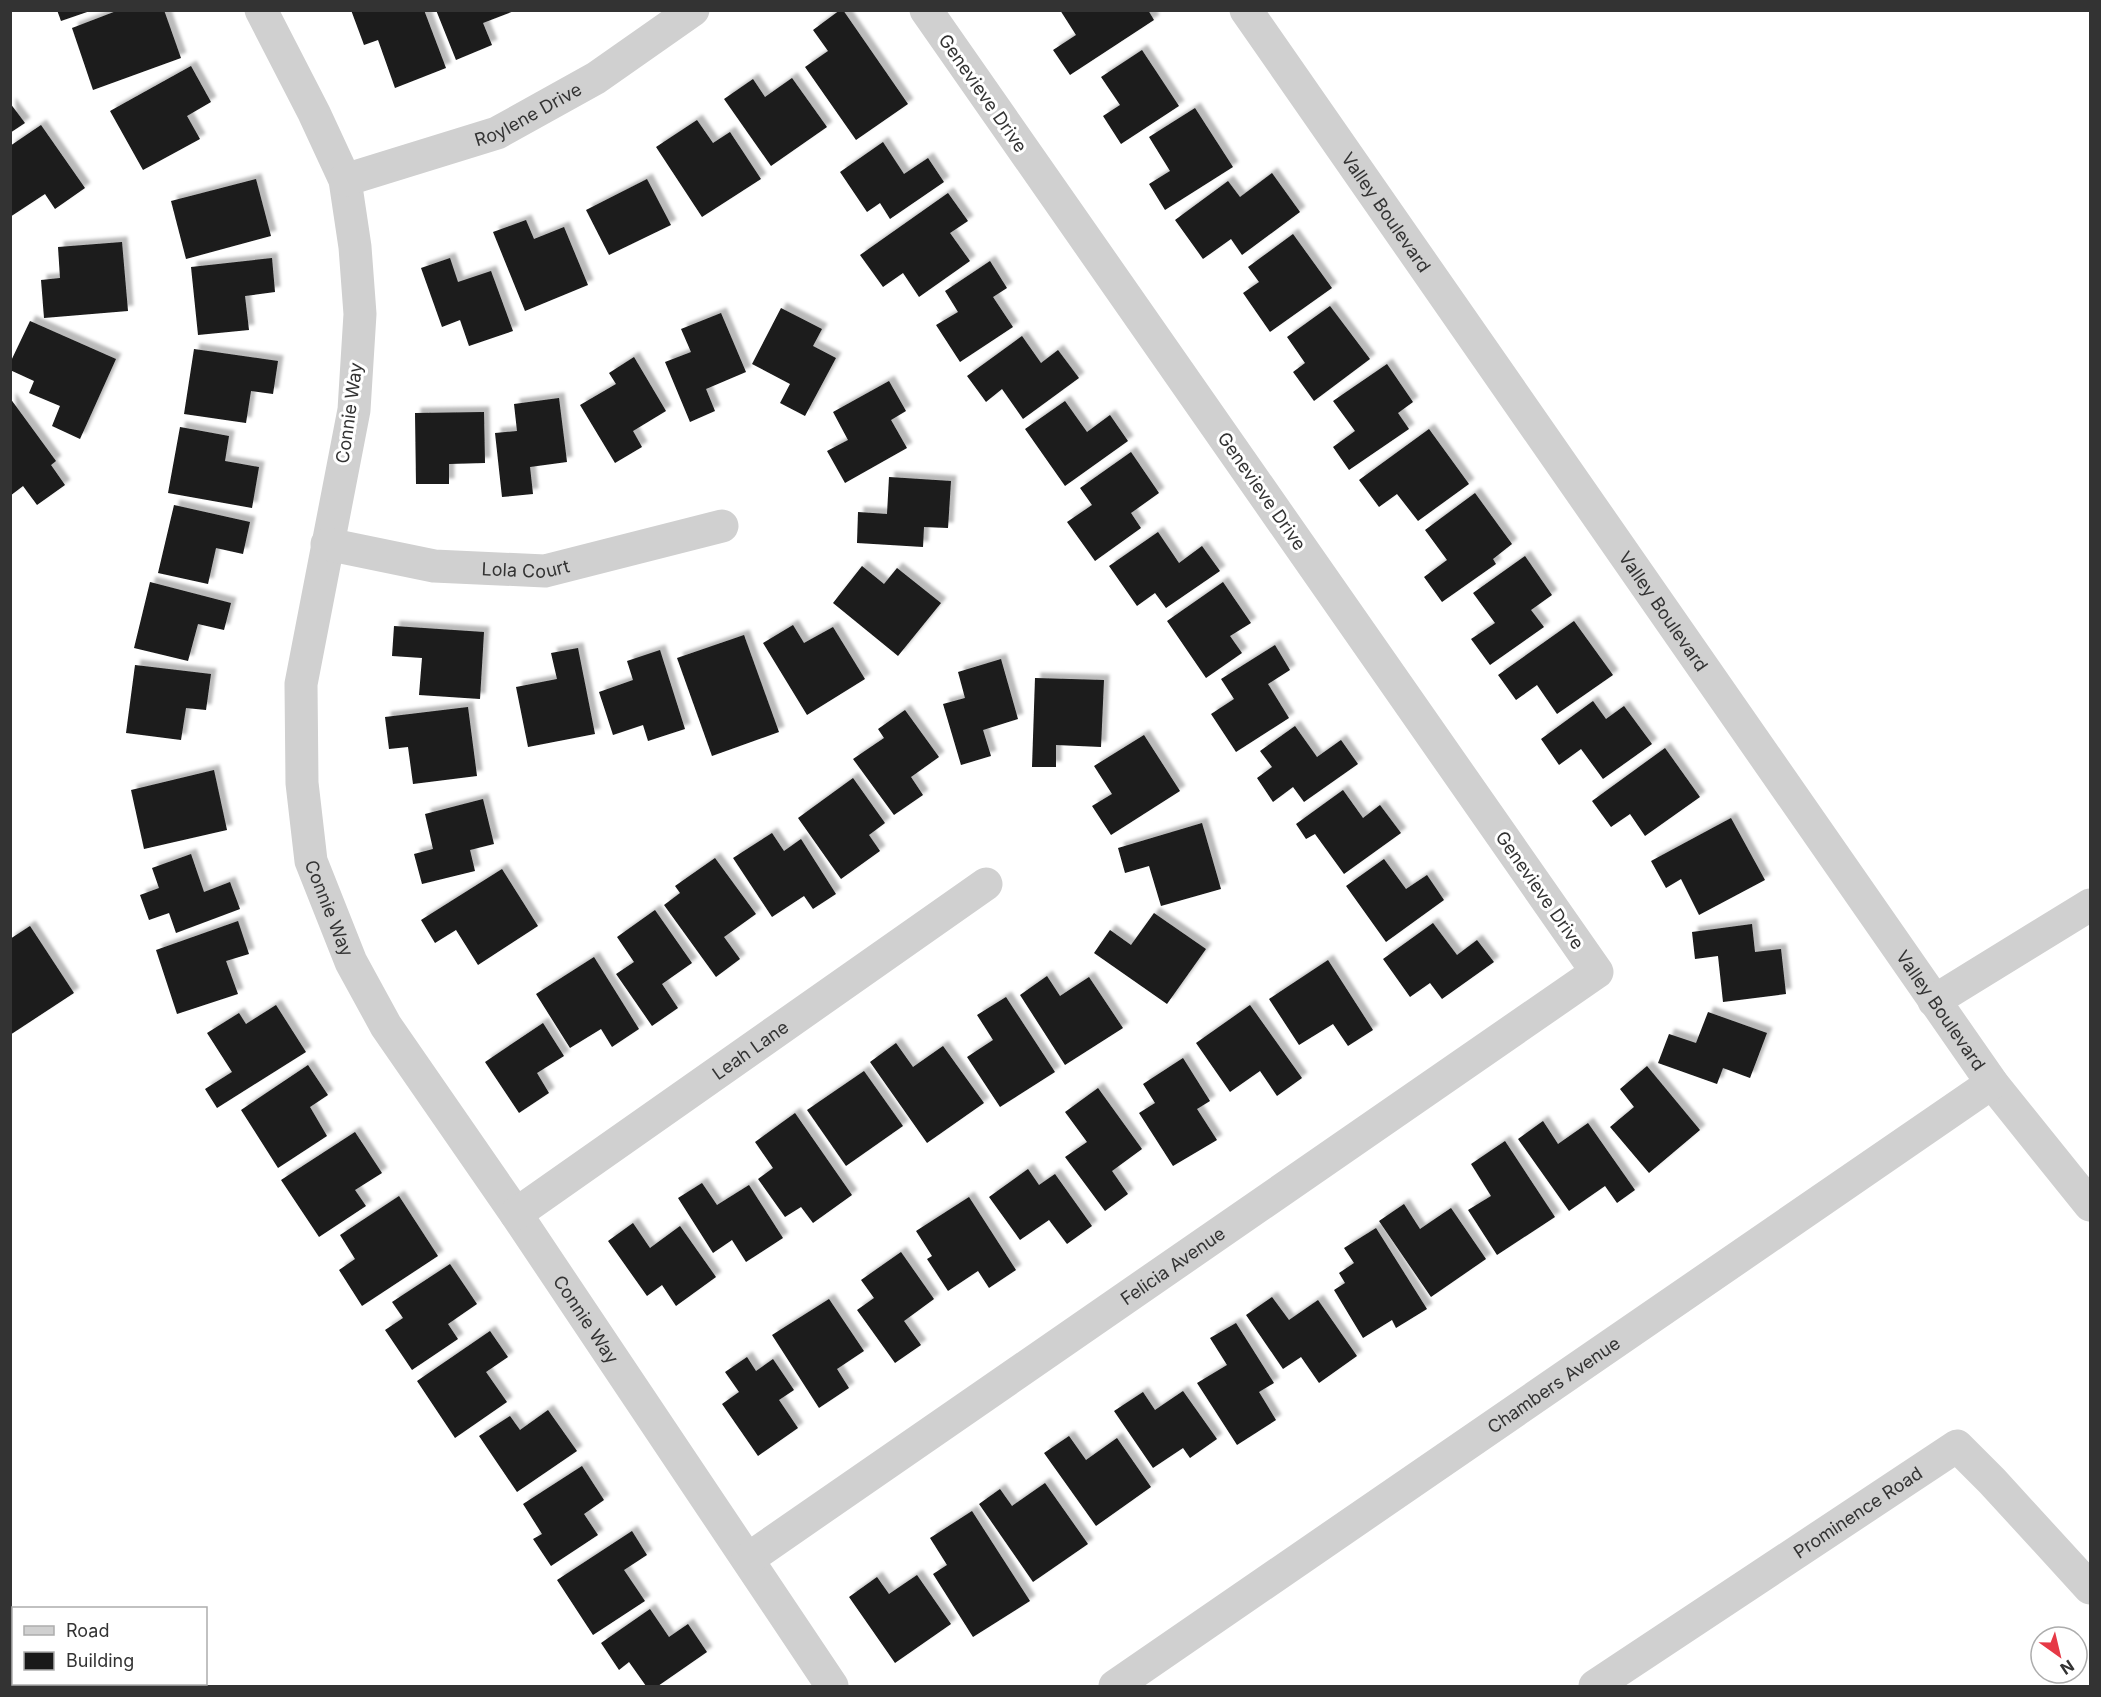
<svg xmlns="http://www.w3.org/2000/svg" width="2101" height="1697" font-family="Inter,sans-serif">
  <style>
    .building { fill: #1a1a1a; filter: url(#shadow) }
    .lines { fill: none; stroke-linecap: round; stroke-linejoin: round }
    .minor { stroke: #d0d0d0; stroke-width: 33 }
    .labels { text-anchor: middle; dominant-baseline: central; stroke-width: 6; stroke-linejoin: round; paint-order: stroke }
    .street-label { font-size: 18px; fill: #333; stroke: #fff }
  </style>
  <defs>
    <filter id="shadow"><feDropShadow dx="5.5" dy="-5.5" stdDeviation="1.5" flood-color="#0004"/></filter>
  </defs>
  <rect width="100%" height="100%" fill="#fff"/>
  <g class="building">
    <path d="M57 10H90V11L61 21Z"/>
    <path d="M119 10H164L181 58 93 90 72 28Z"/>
    <path d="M351 10H424L446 68 395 88 378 40 364 45Z"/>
    <path d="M436 10H514V11L483 23 492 45 456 60Z"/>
    <path d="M840 10H843L908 104 856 140 805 67 828 51 813 30Z"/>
    <path d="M1060 10H1148L1154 20 1070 75 1053 50 1076 35Z"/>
    <path d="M1142 50 1179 106 1121 144 1103 116 1120 105 1101 77Z"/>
    <path d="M191 66 211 102 187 116 200 139 143 170 110 111Z"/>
    <path d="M792 78 827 127 771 166 724 99 753 79 765 97Z"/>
    <path d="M10 103 25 123 10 133Z"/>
    <path d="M1195 108 1233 167 1165 210 1149 184 1170 171 1149 137Z"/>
    <path d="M697 120 713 143 730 132 761 179 702 217 656 147Z"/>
    <path d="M41 125 85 188 55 209 45 194 10 217V146Z"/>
    <path d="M883 142 904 174 928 158 944 182 890 219 880 203 867 212 840 172Z"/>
    <path d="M1272 173 1300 212 1242 255 1231 239 1203 259 1175 220 1228 181 1240 197Z"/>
    <path d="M256 179 271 236 186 259 171 201Z"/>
    <path d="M647 179 671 225 609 255 586 210Z"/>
    <path d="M948 193 968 221 950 233 970 261 919 297 903 273 883 287 860 255Z"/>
    <path d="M526 220 534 239 564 227 588 285 525 311 493 232Z"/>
    <path d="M1293 234 1332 288 1270 332 1243 293 1259 282 1248 267Z"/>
    <path d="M122 242 128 311 44 318 41 280 60 278 58 247Z"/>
    <path d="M272 258 275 292 245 296 249 330 198 335 191 267Z"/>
    <path d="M450 258 458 282 491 271 513 331 469 346 460 320 442 327 421 268Z"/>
    <path d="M990 261 1007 288 993 297 1013 327 960 362 936 325 958 312 945 291Z"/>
    <path d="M1330 306 1370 359 1314 401 1293 372 1305 363 1287 337Z"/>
    <path d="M781 308 822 329 813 346 836 358 805 416 780 403 790 384 752 364Z"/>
    <path d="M721 313 746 372 706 389 715 411 690 422 665 362 691 352 681 329Z"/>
    <path d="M30 321 116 359 80 439 52 426 60 406 29 393 34 381 10 370V363Z"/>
    <path d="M1022 336 1041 363 1058 350 1079 378 1023 419 1002 389 986 402 967 376Z"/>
    <path d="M194 349 278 361 273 394 251 391 246 423 184 414Z"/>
    <path d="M634 357 666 411 633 431 642 447 615 463 580 405 616 384 609 373Z"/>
    <path d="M1387 364 1413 402 1398 413 1409 429 1349 470 1333 447 1355 431 1333 401Z"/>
    <path d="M889 381 906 411 891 420 907 448 845 483 827 451 848 440 833 412Z"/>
    <path d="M10 398 56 461 51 465 65 485 37 505 23 486 10 496Z"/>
    <path d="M559 398 567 462 530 467 533 494 502 497 495 433 517 431 514 404Z"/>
    <path d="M1065 401 1087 432 1110 415 1128 441 1065 486 1025 429Z"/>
    <path d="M484 412 485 463 449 464V484H416L415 413Z"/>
    <path d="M180 427 229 436 225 461 259 467 252 508 168 493Z"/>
    <path d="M1429 429 1469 484 1418 521 1397 494 1379 507 1359 480Z"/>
    <path d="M1131 452 1159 493 1131 513 1141 528 1095 561 1067 522 1092 505 1080 488Z"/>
    <path d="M889 477 951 481 948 528 924 527 923 547 857 543 858 512 887 514Z"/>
    <path d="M1475 493 1512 544 1493 559 1496 564 1442 602 1424 577 1447 560 1425 530Z"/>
    <path d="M174 505 250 522 243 554 216 548 208 584 158 573Z"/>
    <path d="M1158 532 1179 563 1202 546 1220 571 1166 608 1155 593 1137 606 1109 566Z"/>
    <path d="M1525 556 1552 595 1531 610 1544 627 1490 665 1471 639 1495 623 1473 593Z"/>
    <path d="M862 566 884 584 897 568 941 603 898 656 833 603Z"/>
    <path d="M150 582 231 603 224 630 198 624 188 661 134 648Z"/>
    <path d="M1223 582 1251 623 1230 636 1242 653 1206 678 1167 621Z"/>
    <path d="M1574 621 1613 675 1557 714 1537 685 1516 700 1498 675Z"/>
    <path d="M793 625 804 643 833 627 865 679 807 715 763 643Z"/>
    <path d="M394 626 484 632 480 699 419 695 422 658 392 656Z"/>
    <path d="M744 635 779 732 712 756 677 658Z"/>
    <path d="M1275 645 1290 670 1268 684 1289 718 1236 752 1211 714 1234 699 1221 679Z"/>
    <path d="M578 648 595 734 528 747 516 687 557 679 551 653Z"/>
    <path d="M660 650 685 729 648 741 643 725 613 735 599 692 633 680 627 661Z"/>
    <path d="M1001 659 1018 719 983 730 991 756 961 765 943 704 965 698 958 672Z"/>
    <path d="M135 665 211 674 206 710 186 708 181 740 126 733Z"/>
    <path d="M1035 678 1104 680 1101 747 1056 745V767H1032Z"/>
    <path d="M1593 701 1606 719 1624 706 1652 744 1603 779 1581 749 1559 765 1541 739Z"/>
    <path d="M468 707 477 776 413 784 408 747 389 749 385 717Z"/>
    <path d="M905 710 939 757 911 777 923 795 894 815 853 759 884 738 878 729Z"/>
    <path d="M1295 726 1317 757 1341 740 1358 764 1304 802 1293 787 1273 802 1257 778 1272 767 1260 751Z"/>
    <path d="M1144 735 1180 791 1111 835 1092 806 1112 794 1094 766Z"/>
    <path d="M1665 748 1700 797 1645 836 1630 814 1611 827 1592 801Z"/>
    <path d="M214 770 227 830 144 849 131 790Z"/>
    <path d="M853 778 885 823 869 835 880 851 841 879 798 818Z"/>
    <path d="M1343 790 1363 818 1380 805 1401 833 1344 874 1315 834 1306 839 1296 824Z"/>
    <path d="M483 799 494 844 470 850 475 871 422 884 414 854 433 849 425 814Z"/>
    <path d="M1731 818 1765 880 1699 915 1681 879 1666 888 1651 861Z"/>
    <path d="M1202 823 1221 889 1161 906 1149 866 1125 873 1118 848Z"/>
    <path d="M772 833 784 851 801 839 836 894 813 909 804 896 772 917 733 858Z"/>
    <path d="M191 854 204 892 230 882 240 909 176 933 169 913 149 920 140 895 159 888 152 868Z"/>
    <path d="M715 858 756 914 724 937 740 959 716 977 664 905 680 893 675 886Z"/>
    <path d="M1384 859 1406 889 1427 875 1444 900 1386 942 1346 886Z"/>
    <path d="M502 869 538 926 478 965 456 930 435 943 421 920Z"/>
    <path d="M655 910 692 963 662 984 678 1008 652 1026 616 974 634 962 617 937Z"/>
    <path d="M1154 913 1206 949 1167 1004 1094 953 1110 930 1131 945Z"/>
    <path d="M238 921 249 954 226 961 238 994 177 1014 156 950Z"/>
    <path d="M1433 923 1457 955 1477 940 1494 962 1442 999 1430 983 1410 997 1383 959Z"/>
    <path d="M1752 924 1755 952 1781 949 1786 994 1723 1002 1718 956 1695 959 1692 932Z"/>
    <path d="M30 926 74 993 10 1035V939Z"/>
    <path d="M594 957 639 1029 612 1047 601 1029 570 1048 536 994Z"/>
    <path d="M1328 960 1373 1030 1348 1046 1333 1024 1299 1045 1269 999Z"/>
    <path d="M1047 976 1060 996 1089 977 1123 1028 1065 1065 1020 995Z"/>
    <path d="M1006 997 1055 1072 1000 1107 967 1057 993 1040 977 1015Z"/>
    <path d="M276 1005 306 1052 217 1108 205 1089 232 1072 207 1033 239 1013 246 1024Z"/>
    <path d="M1250 1005 1302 1078 1277 1096 1260 1071 1230 1092 1196 1043Z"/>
    <path d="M1708 1012 1767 1033 1750 1078 1723 1068 1717 1084 1658 1063 1669 1034 1696 1043Z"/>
    <path d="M543 1023 564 1056 537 1073 549 1093 519 1113 485 1062Z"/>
    <path d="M896 1043 913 1067 943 1046 984 1103 927 1143 870 1062Z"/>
    <path d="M1183 1058 1210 1101 1197 1109 1217 1140 1173 1166 1139 1113 1155 1103 1143 1084Z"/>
    <path d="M308 1065 328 1095 310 1107 327 1136 278 1168 241 1110Z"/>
    <path d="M1647 1066 1700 1130 1649 1173 1610 1127 1634 1107 1620 1089Z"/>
    <path d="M864 1071 903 1126 846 1166 807 1110Z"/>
    <path d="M1098 1088 1142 1149 1112 1171 1128 1194 1105 1211 1065 1157 1087 1142 1065 1112Z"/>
    <path d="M795 1113 852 1195 813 1223 801 1207 785 1217 758 1179 773 1168 755 1142Z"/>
    <path d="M1543 1121 1558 1144 1588 1123 1635 1190 1617 1203 1605 1186 1569 1211 1518 1139Z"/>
    <path d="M355 1132 382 1173 355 1190 366 1206 319 1237 281 1180Z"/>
    <path d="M1505 1141 1555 1217 1497 1255 1468 1210 1491 1196 1471 1164Z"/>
    <path d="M1028 1169 1039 1185 1055 1174 1092 1226 1067 1244 1049 1220 1020 1240 989 1197Z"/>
    <path d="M702 1183 717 1205 749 1185 783 1238 746 1262 732 1240 713 1253 678 1198Z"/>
    <path d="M399 1196 438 1256 362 1306 339 1270 355 1259 340 1235Z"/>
    <path d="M969 1197 1016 1270 989 1288 978 1271 948 1291 927 1259 932 1256 916 1231Z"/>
    <path d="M1404 1204 1420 1229 1451 1208 1486 1259 1431 1297 1379 1221Z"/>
    <path d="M633 1223 650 1248 680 1226 716 1277 676 1306 662 1285 647 1296 608 1241Z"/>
    <path d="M1376 1228 1427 1309 1396 1328 1392 1320 1363 1338 1334 1290 1345 1283 1339 1273 1354 1263 1344 1248Z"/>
    <path d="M901 1252 934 1299 904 1321 921 1345 895 1363 857 1310 874 1298 861 1280Z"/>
    <path d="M450 1264 477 1304 448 1324 458 1339 412 1370 385 1330 403 1318 392 1302Z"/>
    <path d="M1272 1297 1289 1320 1318 1300 1357 1356 1319 1383 1301 1357 1283 1369 1246 1315Z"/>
    <path d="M829 1299 864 1351 837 1369 849 1388 819 1408 772 1335Z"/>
    <path d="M1236 1323 1274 1383 1259 1392 1276 1420 1237 1445 1197 1383 1227 1365 1210 1338Z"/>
    <path d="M490 1331 508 1357 486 1372 507 1402 455 1438 417 1381Z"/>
    <path d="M747 1357 756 1371 773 1359 794 1390 779 1400 798 1428 758 1456 722 1404 739 1392 725 1372Z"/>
    <path d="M1183 1391 1217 1439 1190 1458 1183 1448 1153 1468 1114 1411 1143 1392 1155 1410Z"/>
    <path d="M548 1410 577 1451 517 1492 479 1436 510 1416 520 1430Z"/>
    <path d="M1069 1436 1086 1460 1117 1438 1151 1487 1096 1526 1044 1453Z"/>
    <path d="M582 1466 604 1500 584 1514 598 1535 551 1566 533 1539 542 1534 523 1504Z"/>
    <path d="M1045 1483 1088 1544 1033 1582 979 1504 1000 1489 1012 1506Z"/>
    <path d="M972 1511 1030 1601 973 1637 933 1574 947 1565 930 1538Z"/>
    <path d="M632 1531 647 1555 624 1570 645 1601 593 1635 557 1580Z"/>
    <path d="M917 1575 951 1624 895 1663 849 1597 877 1577 889 1594Z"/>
    <path d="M650 1609 669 1637 688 1624 707 1652 658 1686H646L629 1662 619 1670 601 1643Z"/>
  </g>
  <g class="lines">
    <g class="minor">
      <path id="s1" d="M261 10 314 113 345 180 355 247 360 314 354 410 301 684 302 783 311 861 351 962 386 1026 516 1214 832 1686"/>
      <path id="s2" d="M1246 10 1992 1083 2090 1205"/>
      <path id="s3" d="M345 180 497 133 596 78 693 10"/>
      <path id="s4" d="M327 544 434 566 545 571 722 526"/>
      <path d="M1934 1001 2090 905"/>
      <path id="s5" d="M516 1214 986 884"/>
      <path id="s6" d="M748 1559 1597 972 926 10"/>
      <path id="s7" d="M1115 1686 1992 1083"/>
      <path id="s8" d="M1595 1686 1957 1446 1992 1481 2090 1588"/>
    </g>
  </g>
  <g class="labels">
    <g class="street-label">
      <text transform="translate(983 93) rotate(55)">Genevieve Drive</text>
      <text stroke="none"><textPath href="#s3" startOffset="195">Roylene Drive</textPath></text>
      <text stroke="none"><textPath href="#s2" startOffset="246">Valley Boulevard</textPath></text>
      <text transform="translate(349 413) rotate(-82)">Connie Way</text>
      <text transform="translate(1262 491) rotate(55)">Genevieve Drive</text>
      <text stroke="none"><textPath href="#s4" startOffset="201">Lola Court</textPath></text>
      <text stroke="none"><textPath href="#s2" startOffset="732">Valley Boulevard</textPath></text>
      <text transform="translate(1540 890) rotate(55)">Genevieve Drive</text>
      <text stroke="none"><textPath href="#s1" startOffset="928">Connie Way</textPath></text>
      <text stroke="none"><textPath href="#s2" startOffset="1218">Valley Boulevard</textPath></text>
      <text stroke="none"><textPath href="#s5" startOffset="286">Leah Lane</textPath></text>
      <text stroke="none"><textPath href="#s6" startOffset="516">Felicia Avenue</textPath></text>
      <text stroke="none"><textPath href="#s1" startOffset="1414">Connie Way</textPath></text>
      <text stroke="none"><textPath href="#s7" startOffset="532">Chambers Avenue</textPath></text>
      <text stroke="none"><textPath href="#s8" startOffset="315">Prominence Road</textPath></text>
    </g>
  </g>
  <rect width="2101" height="1697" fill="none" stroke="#333333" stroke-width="24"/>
  <rect x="12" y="1607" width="195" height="78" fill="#ffffff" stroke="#adadad" stroke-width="1.5"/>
  <rect x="24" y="1626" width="30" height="9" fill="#d0d0d0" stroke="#adadad" stroke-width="1.5"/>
  <text x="66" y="1637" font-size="18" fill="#333333">Road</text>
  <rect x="24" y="1652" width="30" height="18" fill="#1a1a1a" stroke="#adadad" stroke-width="1.5"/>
  <text x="66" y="1667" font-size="18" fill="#333333">Building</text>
  <g transform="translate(2059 1655) rotate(146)"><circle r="28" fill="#ffffff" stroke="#adadad" stroke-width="1.5"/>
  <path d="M0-4.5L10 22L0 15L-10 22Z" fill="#e63946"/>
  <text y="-9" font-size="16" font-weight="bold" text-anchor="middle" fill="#333333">N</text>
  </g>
</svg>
